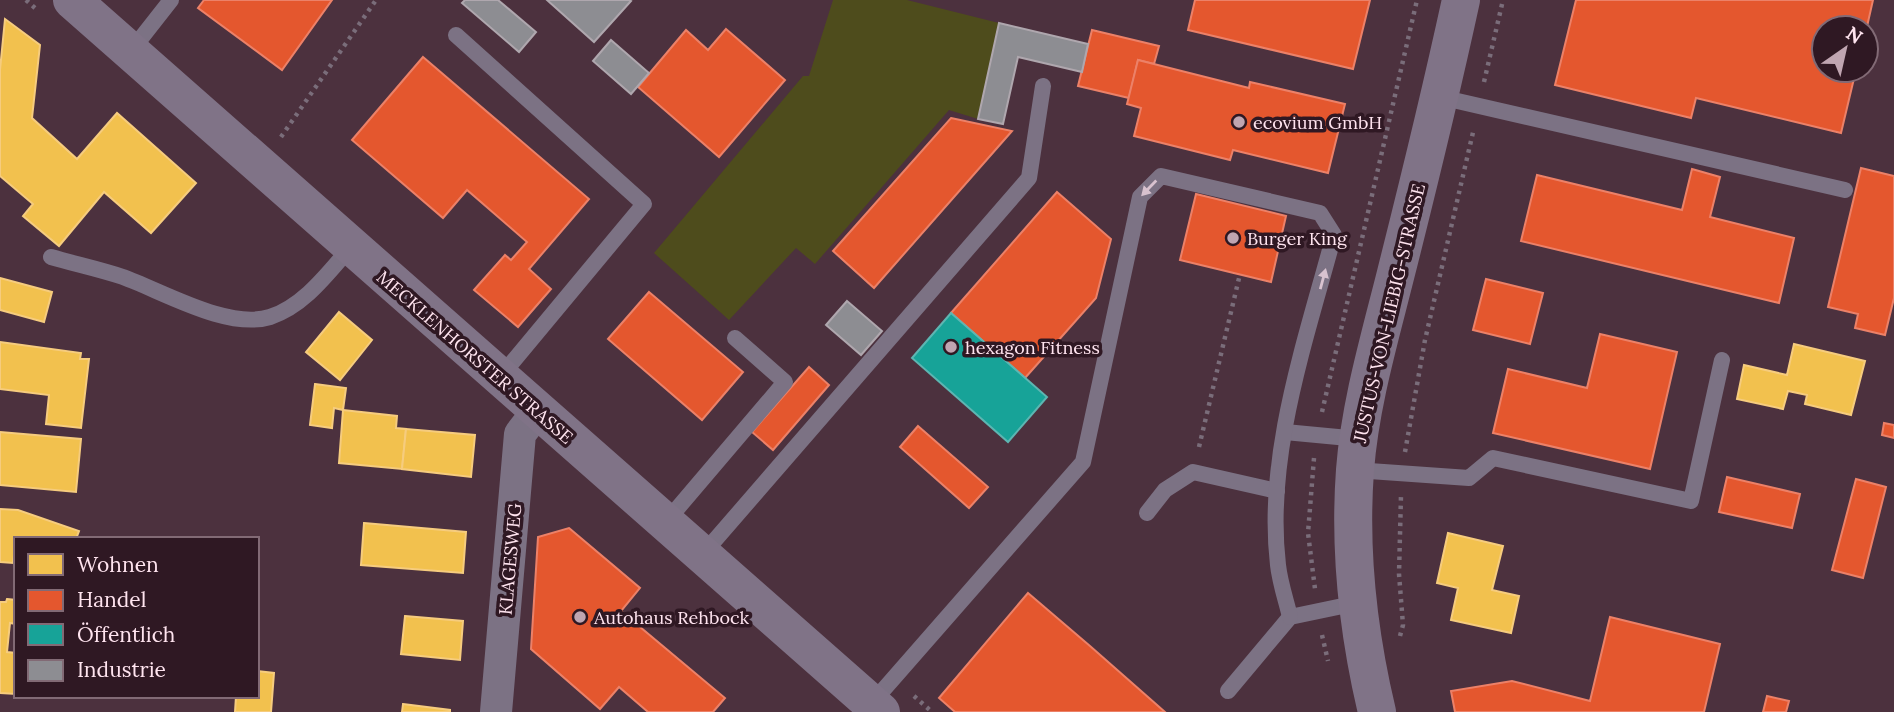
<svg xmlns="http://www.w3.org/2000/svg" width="1894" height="712" font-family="Lora,serif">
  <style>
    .green { fill: #4e4c1c }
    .homes { fill: #f2c14e; stroke: #f6cc7e; stroke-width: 2 }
    .shops { fill: #e4572e; stroke: #ec8168; stroke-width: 2 }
    .public { fill: #17a398; stroke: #5db6b2; stroke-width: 2 }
    .industry { fill: #8d8d92; stroke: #afa7ae; stroke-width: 2 }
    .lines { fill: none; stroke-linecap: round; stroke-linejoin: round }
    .path { stroke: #7a6d7a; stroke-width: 4.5; stroke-dasharray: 3.5 5; stroke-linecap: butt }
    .service { stroke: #7c7284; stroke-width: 16 }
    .minor { stroke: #7c7284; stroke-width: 32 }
    .secondary { stroke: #807387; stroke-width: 38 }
    .oneway { fill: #d8c2cf }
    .poi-dot { fill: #c0a5b1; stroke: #2f1823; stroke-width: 2.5 }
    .labels { text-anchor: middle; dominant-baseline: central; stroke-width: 7; stroke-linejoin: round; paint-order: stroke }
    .poi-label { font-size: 18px; fill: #ffe4ef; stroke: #2f1823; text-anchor: start }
    .street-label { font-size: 18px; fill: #ffe4ef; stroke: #2f1823 }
  </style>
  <rect width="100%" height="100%" fill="#4c313e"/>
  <path class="green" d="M833 0H907L999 23 978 119 949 110 815 264 796 248 729 320 654 253 803 76H809Z"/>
  <g class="homes">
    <path d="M5 19 40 45 32 118 77 159 117 113 196 183 151 233 104 192 59 246 23 216 33 204 0 176V70Z"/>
    <path d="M0 278 52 292 44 322 0 310Z"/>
    <path d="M339 312 372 340 340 380 306 352Z"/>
    <path d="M0 342 81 353 80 359H89L81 428 46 424 49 395 0 389Z"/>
    <path d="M1794 344 1865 361 1851 415 1805 404 1807 395 1788 391 1783 409 1737 399 1744 365 1787 375Z"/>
    <path d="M315 384 346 388 343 410 334 408 332 428 310 425Z"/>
    <path d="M343 410 397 416 396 428 406 429 402 469 339 463Z"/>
    <path d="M406 429 475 435 471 477 402 469Z"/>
    <path d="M0 432 81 439 76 492 0 485Z"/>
    <path d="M0 509 18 510 79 531 76 539H16L13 563 0 562Z"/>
    <path d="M364 523 466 532 463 573 361 565Z"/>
    <path d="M1448 533 1503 546 1492 590 1519 596 1511 633 1451 620 1458 588 1437 583Z"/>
    <path d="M7 599 16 600V624L10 623 7 652 16 653V694L0 693V602H6Z"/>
    <path d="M405 616 463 621 460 660 401 654Z"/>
    <path d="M257 671 274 673 271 712H235L236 696H257Z"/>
    <path d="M403 704 450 710V712H402Z"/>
  </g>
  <g class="shops">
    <path d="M204 0H332L282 70 198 8Z"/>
    <path d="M1195 0H1370L1353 69 1188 30Z"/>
    <path d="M1576 0H1873L1866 31V28H1824V70H1856L1841 133 1696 98 1691 118 1555 85Z"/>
    <path d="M726 29 785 80 719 157 638 87 686 30 708 50Z"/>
    <path d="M1092 30 1159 46 1154 64 1138 60 1129 98 1078 86Z"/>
    <path d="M423 57 589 199 529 269 551 289 518 327 474 290 505 255 511 260 527 242 467 190 443 218 352 140Z"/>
    <path d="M1138 60 1249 88 1250 82 1345 104 1328 173 1233 150 1230 160 1134 136 1141 108 1127 104Z"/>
    <path d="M951 118 1012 131 874 288 833 251Z"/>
    <path d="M1861 168 1894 176V298L1885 335 1855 328 1858 314 1828 307Z"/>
    <path d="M1692 169 1720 177 1710 217 1794 238 1779 303 1521 241 1537 175 1682 210Z"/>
    <path d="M1057 192 1111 239 1096 298 1025 378 951 313Z"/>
    <path d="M1196 194 1286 216 1271 282 1180 260Z"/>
    <path d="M1486 279 1543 293 1530 344 1473 330Z"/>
    <path d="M649 292 743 372 702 420 608 339Z"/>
    <path d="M1600 334 1677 352 1650 469 1493 433 1508 369 1587 388Z"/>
    <path d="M809 367 829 385 773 450 752 432Z"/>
    <path d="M1884 423 1894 425V438L1882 435Z"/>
    <path d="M918 426 988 487 969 508 900 447Z"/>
    <path d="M1727 477 1800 494 1792 528 1719 512Z"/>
    <path d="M1856 479 1886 487 1863 578 1832 570Z"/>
    <path d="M569 528 640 588 621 611 725 698 713 712H648L619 687 600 709 531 649 538 537Z"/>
    <path d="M1028 593 1090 646 1165 712H955L939 698Z"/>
    <path d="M1610 617 1720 644 1704 712H1455L1451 691 1512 681 1590 701Z"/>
    <path d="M1767 696 1789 701 1786 712H1763Z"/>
  </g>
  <path class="public" d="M951 313 1047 397 1008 442 912 358Z"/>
  <g class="industry">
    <path d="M465 0H498L536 32 519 52 462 3Z"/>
    <path d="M547 0H629L631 1 594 42Z"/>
    <path d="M999 23 1088 44 1082 72 1018 57 1003 124 978 119Z"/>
    <path d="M611 40 649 73 631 94 593 61Z"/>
    <path d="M847 301 882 331 861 355 826 325Z"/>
  </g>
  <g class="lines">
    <g class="path">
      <path d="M26 0 36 9"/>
      <path d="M1484 82 1503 0"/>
      <path d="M281 137 376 0"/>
      <path d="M1322 412 1417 0"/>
      <path d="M1199 447 1240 274"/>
      <path d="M1405 452 1425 340 1474 128"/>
      <path d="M1314 458 1308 533 1315 589"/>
      <path d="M1322 635 1328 661"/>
      <path d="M1400 636 1403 625 1399 574 1401 495"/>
      <path d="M914 696 932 712"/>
    </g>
    <g class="service">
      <path d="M456 35 644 204 500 377"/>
      <path d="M131 51 171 0"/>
      <path d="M1440 97 1845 190"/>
      <path d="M51 257C75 264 99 269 123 277 164 292 228 330 270 317 304 306 328 273 350 248"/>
      <path d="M1285 432 1359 439"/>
      <path d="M1355 470 1469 478 1493 458 1691 501 1722 360"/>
      <path d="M1147 513 1165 490 1193 472 1277 491"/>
      <path d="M665 523 785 382 735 338"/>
      <path d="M702 555 1029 178 1043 86"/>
      <path d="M1228 691 1290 617 1357 603"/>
      <path d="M871 704 1083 462 1140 197 1161 176 1320 213 1334 235C1306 340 1265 455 1278 565 1280 583 1286 600 1290 617"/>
    </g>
    <path class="minor" d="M496 712 520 434 537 412"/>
    <g class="secondary">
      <path d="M72 0 881 712"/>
      <path d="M1377 712C1358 632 1349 552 1355 470 1360 404 1380 337 1396 273 1419 182 1441 92 1461 0"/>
    </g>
  </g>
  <defs><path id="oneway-solid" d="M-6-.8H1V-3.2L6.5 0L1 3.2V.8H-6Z" transform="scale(1.75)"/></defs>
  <g class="oneway">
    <use href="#oneway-solid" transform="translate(1149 188) rotate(134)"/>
    <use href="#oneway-solid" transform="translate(1323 279) rotate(-75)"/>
  </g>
  <g class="poi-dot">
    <circle cx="1239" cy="122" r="7"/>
    <circle cx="1233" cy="238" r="7"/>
    <circle cx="951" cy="347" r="7"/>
    <circle cx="580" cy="617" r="7"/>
  </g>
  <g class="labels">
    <g class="poi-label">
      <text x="1253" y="122">ecovium GmbH</text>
      <text x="1247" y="238">Burger King</text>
      <text x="965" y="347">hexagon Fitness</text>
      <text x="594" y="617">Autohaus Rehbock</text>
    </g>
    <g class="street-label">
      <text transform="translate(1389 313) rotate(-77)">JUSTUS-VON-LIEBIG-STRASSE</text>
      <text transform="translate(475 357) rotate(41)">MECKLENHORSTER STRASSE</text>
      <text transform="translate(510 559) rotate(-85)">KLAGESWEG</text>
    </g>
  </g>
  <rect x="14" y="537" width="245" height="161" fill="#2f1823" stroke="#826a75" stroke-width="2"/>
  <rect x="28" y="554" width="35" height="21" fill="#f2c14e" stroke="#826a75" stroke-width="2"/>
  <text x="77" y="572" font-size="21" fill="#ffe4ef">Wohnen</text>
  <rect x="28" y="590" width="35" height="21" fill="#e4572e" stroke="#826a75" stroke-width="2"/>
  <text x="77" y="607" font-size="21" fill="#ffe4ef">Handel</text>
  <rect x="28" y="624" width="35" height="21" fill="#17a398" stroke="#826a75" stroke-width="2"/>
  <text x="77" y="642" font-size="21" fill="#ffe4ef">Öffentlich</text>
  <rect x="28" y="660" width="35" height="21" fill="#8d8d92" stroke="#826a75" stroke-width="2"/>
  <text x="77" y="677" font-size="21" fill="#ffe4ef">Industrie</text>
  <g transform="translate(1845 49) rotate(34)"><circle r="33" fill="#2f1823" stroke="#826a75" stroke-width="2"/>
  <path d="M0-5L12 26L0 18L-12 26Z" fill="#c0a5b1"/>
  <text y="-10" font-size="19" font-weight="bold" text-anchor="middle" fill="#ffe4ef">N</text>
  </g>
</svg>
